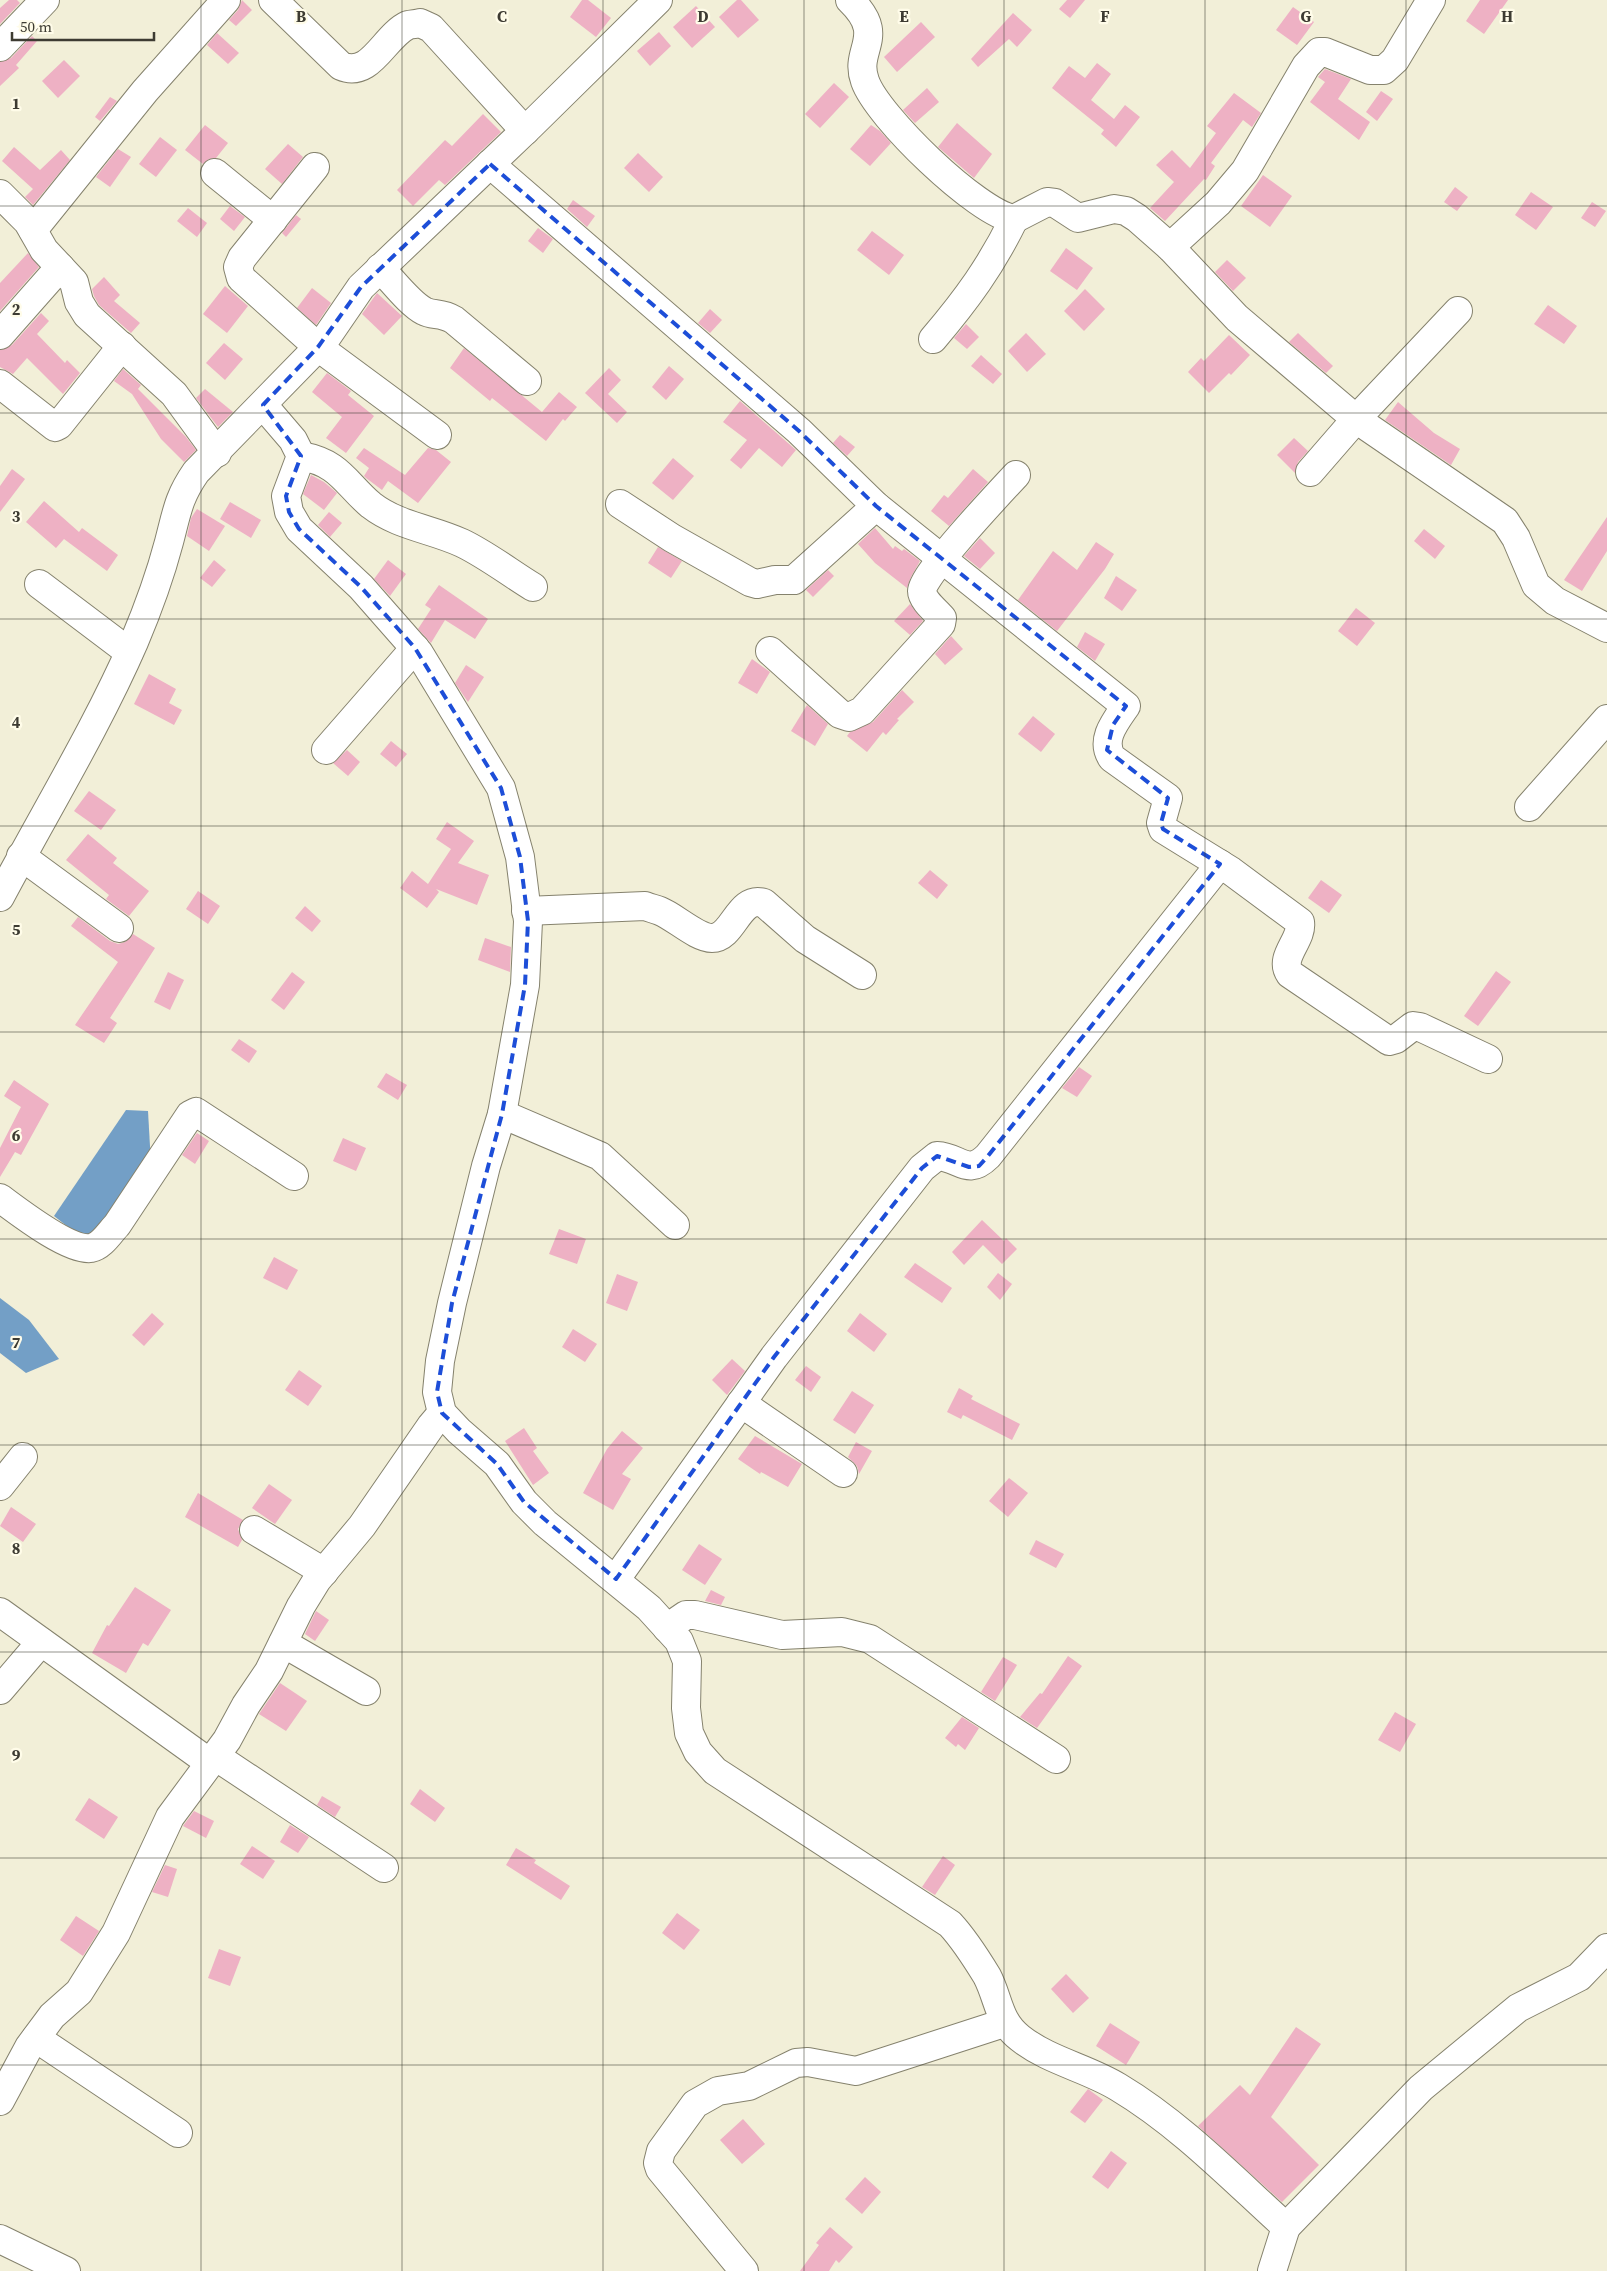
<svg xmlns="http://www.w3.org/2000/svg" width="1607" height="2271" font-family="'Source Serif 4',serif">
  <style>
    .water { fill: #739fc6 }
    .building { fill: #eeb1c4 }
    .lines { fill: none; stroke-linecap: round; stroke-linejoin: round }
    .minor-casing { stroke: #85826d; stroke-width: 30 }
    .minor { stroke: #fff; stroke-width: 28 }
    .marked { fill: none; stroke: #1d4ed8; stroke-width: 4; stroke-dasharray: 10 6; stroke-linejoin: round }
    .grid { fill: none; stroke: #3d3b32; stroke-width: 1; stroke-opacity: 0.55 }
    .grid-label { font-size: 16px; text-anchor: middle; font-weight: bold; fill: #3d3b32; stroke: #fffce9; stroke-width: 4.5; stroke-linejoin: round; paint-order: stroke }
  </style>
  <rect width="100%" height="100%" fill="#f2efd8"/>
  <g class="water">
    <path d="M126 1110 148 1111 151 1164 86 1241 54 1216Z"/>
    <path d="M0 1298 29 1320 59 1359 26 1373 0 1353Z"/>
  </g>
  <g class="building">
    <path d="M9 0H17L20 3 0 24V8Z"/>
    <path d="M242 0 252 10 236 26 229 20 238 10Z"/>
    <path d="M582 0H588L611 18 596 37 570 17Z"/>
    <path d="M737 0H741L759 20 738 38 719 17Z"/>
    <path d="M1067 0H1085L1070 18 1059 9Z"/>
    <path d="M1480 0H1508L1484 34 1466 21Z"/>
    <path d="M696 6 715 27 692 48 673 27Z"/>
    <path d="M1293 7 1314 22 1297 45 1276 30Z"/>
    <path d="M1013 13 1032 30 1017 47 1009 39 978 67 971 59Z"/>
    <path d="M921 22 935 37 897 72 884 57Z"/>
    <path d="M659 32 671 46 650 66 637 51Z"/>
    <path d="M217 33 239 53 228 64 207 45Z"/>
    <path d="M32 36 37 41 16 65 19 68 0 86V62L11 58Z"/>
    <path d="M64 60 80 76 58 98 42 81Z"/>
    <path d="M1097 63 1111 74 1091 100 1114 119 1125 105 1140 117 1116 147 1101 134 1104 130 1052 88 1069 66 1085 78Z"/>
    <path d="M1325 69 1351 79 1338 99 1370 122 1359 140 1310 102 1325 82 1318 77Z"/>
    <path d="M834 83 849 97 820 128 805 114Z"/>
    <path d="M927 88 939 102 915 123 903 110Z"/>
    <path d="M1381 91 1393 99 1377 121 1366 112Z"/>
    <path d="M1234 93 1261 113 1252 127 1243 120 1211 163 1215 166 1206 180 1204 179 1165 221 1150 208 1174 182 1156 165 1172 150 1190 168 1216 133 1207 126Z"/>
    <path d="M110 97 117 101 100 121 95 117Z"/>
    <path d="M483 114 501 132 445 185 439 180 413 206 397 190 445 140 452 146Z"/>
    <path d="M957 123 992 154 974 178 938 147Z"/>
    <path d="M205 125 228 143 216 158 209 159 203 164 185 150Z"/>
    <path d="M871 125 880 131 891 143 870 166 850 149Z"/>
    <path d="M160 137 177 150 156 177 139 164Z"/>
    <path d="M288 144 303 157 282 184 265 169Z"/>
    <path d="M14 147 40 170 61 150 70 160 33 205 25 197 33 189 2 161Z"/>
    <path d="M118 149 131 157 110 187 96 177Z"/>
    <path d="M638 153 663 177 649 192 624 168Z"/>
    <path d="M1263 175 1292 196 1270 227 1241 206Z"/>
    <path d="M1455 187 1468 197 1457 211 1444 202Z"/>
    <path d="M1531 192 1553 207 1536 230 1515 215Z"/>
    <path d="M573 200 595 216 587 227 567 209Z"/>
    <path d="M1592 202 1606 211 1595 227 1581 218Z"/>
    <path d="M230 206 245 217 234 231 220 219Z"/>
    <path d="M188 208 207 223 197 237 177 221Z"/>
    <path d="M296 215 301 219 286 237 282 233Z"/>
    <path d="M538 228 553 239 543 253 528 241Z"/>
    <path d="M872 231 904 255 889 275 857 250Z"/>
    <path d="M1066 248 1093 268 1077 290 1050 271Z"/>
    <path d="M28 253 39 267 0 311V283Z"/>
    <path d="M1227 260 1246 278 1233 291 1215 272Z"/>
    <path d="M104 277 120 295 114 301 140 323 131 333 99 305 94 296 92 289Z"/>
    <path d="M225 286 248 306 227 333 203 314Z"/>
    <path d="M312 288 331 303 316 325 297 308Z"/>
    <path d="M1085 289 1105 309 1084 331 1064 311Z"/>
    <path d="M377 293 402 316 384 335 362 314Z"/>
    <path d="M1548 305 1577 326 1564 344 1534 324Z"/>
    <path d="M710 309 722 320 710 333 698 323Z"/>
    <path d="M41 313 49 321 37 334 65 363 67 360 80 373 63 394 27 358 13 374 0 367V350L12 345Z"/>
    <path d="M966 324 979 337 967 349 954 338Z"/>
    <path d="M1026 333 1046 354 1027 372 1008 351Z"/>
    <path d="M1298 333 1333 366 1326 373 1289 342Z"/>
    <path d="M1229 335 1250 355 1231 375 1229 373 1209 393 1188 372 1201 358 1204 361Z"/>
    <path d="M224 343 243 359 225 380 206 363Z"/>
    <path d="M464 348 542 412 559 392 577 407 565 421 563 419 546 441 492 398 490 401 450 368Z"/>
    <path d="M981 355 1002 374 993 384 971 366Z"/>
    <path d="M669 366 684 379 666 400 652 387Z"/>
    <path d="M609 368 621 380 608 394 627 412 617 423 585 393Z"/>
    <path d="M123 369 141 385 138 389 186 437 196 450 184 462 161 439 132 394 114 381Z"/>
    <path d="M327 373 351 391 348 395 374 416 346 453 326 438 342 417 312 392Z"/>
    <path d="M205 389 233 412 218 427 196 398Z"/>
    <path d="M740 401 796 450 782 467 759 448 741 469 730 460 747 440 723 422Z"/>
    <path d="M1398 402 1434 433 1460 449 1451 465 1385 420Z"/>
    <path d="M840 435 855 447 847 456 833 443Z"/>
    <path d="M1294 438 1308 451 1298 462 1295 473 1277 455Z"/>
    <path d="M364 448 405 475 428 448 436 450 451 462 418 503 388 481 382 490 366 478 364 476 369 468 356 458Z"/>
    <path d="M673 458 694 476 673 500 652 483Z"/>
    <path d="M12 469 25 479 0 512V486Z"/>
    <path d="M973 469 988 482 949 526 931 511 944 495 948 498Z"/>
    <path d="M311 475 324 482 337 493 324 510 303 494Z"/>
    <path d="M44 501 79 532 82 528 118 555 107 571 64 539 56 548 26 522Z"/>
    <path d="M230 502 261 520 251 538 220 519Z"/>
    <path d="M197 509 225 526 209 551 187 536 191 518Z"/>
    <path d="M329 512 342 523 330 537 318 525Z"/>
    <path d="M1607 517V551L1582 591 1564 580Z"/>
    <path d="M875 528 893 549 895 546 902 551 904 549 920 561 911 577 907 588 875 563 858 544Z"/>
    <path d="M1424 529 1445 546 1435 559 1414 541Z"/>
    <path d="M980 538 995 553 980 569 964 556Z"/>
    <path d="M1096 542 1114 554 1105 569 1057 631 1018 600 1053 551 1077 570Z"/>
    <path d="M658 547 682 561 671 578 648 563Z"/>
    <path d="M214 560 226 570 212 587 200 578Z"/>
    <path d="M388 560 406 574 390 596 374 579Z"/>
    <path d="M828 570 834 576 813 597 806 590Z"/>
    <path d="M1116 576 1137 590 1122 611 1104 598Z"/>
    <path d="M439 585 488 619 475 639 445 620 431 643 418 629 431 609 425 605Z"/>
    <path d="M910 604 923 621 910 635 894 621Z"/>
    <path d="M1356 608 1375 623 1357 646 1338 631Z"/>
    <path d="M1085 632 1105 644 1095 661 1077 647Z"/>
    <path d="M951 636 963 649 945 665 935 654Z"/>
    <path d="M752 659 770 672 757 694 738 683Z"/>
    <path d="M466 665 484 677 468 702 455 683Z"/>
    <path d="M149 674 176 689 169 703 182 710 174 725 134 704Z"/>
    <path d="M902 690 914 702 897 719 899 720 886 735 883 732 867 752 847 736 850 732 873 722Z"/>
    <path d="M807 705 828 724 815 746 791 731Z"/>
    <path d="M1033 716 1055 734 1041 752 1018 734Z"/>
    <path d="M391 741 407 754 396 767 380 754Z"/>
    <path d="M347 750 360 762 348 776 333 763Z"/>
    <path d="M89 791 116 810 101 830 74 811Z"/>
    <path d="M447 822 474 841 458 863 489 875 477 905 436 889 439 892 427 908 400 888 412 871 428 884 451 849 436 839Z"/>
    <path d="M88 834 117 858 113 863 149 891 129 916 106 899 109 895 66 860Z"/>
    <path d="M930 870 948 885 937 899 918 883Z"/>
    <path d="M1321 880 1342 895 1329 913 1308 898Z"/>
    <path d="M198 891 220 906 208 924 186 909Z"/>
    <path d="M305 906 321 921 312 932 295 918Z"/>
    <path d="M78 917 110 941 118 944 125 942 133 934 155 948 110 1018 117 1023 104 1043 75 1025 118 962 71 926Z"/>
    <path d="M485 938 511 947 510 972 478 960Z"/>
    <path d="M1496 971 1511 982 1478 1026 1464 1016Z"/>
    <path d="M168 972 184 980 170 1010 154 1002Z"/>
    <path d="M292 972 305 982 284 1010 271 1000Z"/>
    <path d="M239 1039 257 1051 249 1063 231 1050Z"/>
    <path d="M1079 1067 1092 1076 1077 1097 1062 1088Z"/>
    <path d="M386 1073 407 1085 398 1100 377 1087Z"/>
    <path d="M14 1080 49 1104 21 1155 15 1152 0 1177V1148L21 1107 4 1096Z"/>
    <path d="M197 1133 209 1141 195 1164 182 1155Z"/>
    <path d="M343 1138 366 1148 356 1171 333 1161Z"/>
    <path d="M982 1220 1004 1241 1006 1238 1017 1249 1002 1264 983 1245 964 1265 952 1252Z"/>
    <path d="M559 1229 586 1239 577 1264 549 1254Z"/>
    <path d="M274 1257 298 1270 287 1290 263 1278Z"/>
    <path d="M915 1263 952 1288 942 1303 904 1277Z"/>
    <path d="M998 1273 1012 1284 1000 1300 987 1287Z"/>
    <path d="M617 1274 638 1282 627 1311 606 1303Z"/>
    <path d="M152 1313 164 1324 144 1346 132 1335Z"/>
    <path d="M860 1313 887 1334 874 1352 847 1331Z"/>
    <path d="M573 1329 597 1344 585 1362 562 1347Z"/>
    <path d="M732 1359 745 1371 727 1395 712 1380Z"/>
    <path d="M806 1366 821 1377 811 1392 795 1380Z"/>
    <path d="M299 1370 322 1386 308 1406 285 1390Z"/>
    <path d="M959 1388 973 1396 971 1399 1020 1424 1012 1440 963 1415 961 1419 947 1412Z"/>
    <path d="M852 1391 874 1405 855 1434 833 1420Z"/>
    <path d="M524 1428 537 1448 533 1451 549 1473 533 1485 505 1441Z"/>
    <path d="M622 1431 643 1448 622 1474 631 1479 613 1510 583 1493 607 1449Z"/>
    <path d="M755 1436 802 1464 788 1487 761 1472 760 1474 738 1459Z"/>
    <path d="M856 1442 872 1451 859 1474 857 1466 848 1457Z"/>
    <path d="M1009 1478 1028 1493 1008 1517 989 1501Z"/>
    <path d="M269 1484 292 1500 275 1524 252 1508Z"/>
    <path d="M198 1493 243 1520 238 1529 242 1540 238 1547 185 1517Z"/>
    <path d="M11 1507 36 1524 23 1542 0 1526Z"/>
    <path d="M1036 1540 1064 1554 1056 1568 1029 1554Z"/>
    <path d="M699 1544 722 1559 705 1585 682 1570Z"/>
    <path d="M135 1587 171 1610 148 1646 143 1643 126 1673 92 1653 107 1625 109 1626Z"/>
    <path d="M711 1590 725 1597 721 1605 705 1601Z"/>
    <path d="M316 1611 329 1620 315 1641 305 1634Z"/>
    <path d="M1068 1656 1082 1666 1037 1728 1020 1717 1040 1693 1042 1694Z"/>
    <path d="M1003 1657 1017 1665 995 1701 981 1692Z"/>
    <path d="M280 1683 307 1701 286 1731 259 1714Z"/>
    <path d="M1395 1712 1416 1724 1400 1752 1378 1740Z"/>
    <path d="M962 1717 979 1728 965 1750 958 1744 956 1747 945 1738Z"/>
    <path d="M420 1789 445 1808 435 1822 410 1804Z"/>
    <path d="M322 1796 341 1807 335 1817 317 1805Z"/>
    <path d="M89 1798 118 1817 104 1839 75 1820Z"/>
    <path d="M194 1811 214 1821 206 1838 183 1826Z"/>
    <path d="M290 1825 309 1837 298 1853 280 1842Z"/>
    <path d="M252 1846 275 1861 263 1879 240 1864Z"/>
    <path d="M516 1848 536 1860 534 1863 570 1886 561 1900 506 1865Z"/>
    <path d="M943 1856 955 1865 935 1895 922 1887Z"/>
    <path d="M165 1865 177 1869 168 1897 152 1892Z"/>
    <path d="M677 1913 700 1930 684 1950 662 1933Z"/>
    <path d="M76 1916 99 1931 83 1956 60 1940Z"/>
    <path d="M219 1949 241 1957 230 1986 208 1978Z"/>
    <path d="M1066 1974 1089 1998 1073 2013 1051 1989Z"/>
    <path d="M1110 2023 1140 2042 1126 2065 1096 2046Z"/>
    <path d="M1296 2027 1321 2044 1271 2117 1319 2165 1282 2202 1198 2126 1240 2085 1250 2095Z"/>
    <path d="M1088 2089 1103 2100 1085 2123 1070 2112Z"/>
    <path d="M743 2119 765 2144 742 2164 720 2140Z"/>
    <path d="M1111 2151 1127 2163 1108 2189 1092 2177Z"/>
    <path d="M865 2177 881 2192 862 2214 845 2199Z"/>
    <path d="M830 2227 853 2247 839 2263 836 2260 829 2271H800L819 2245 816 2243Z"/>
  </g>
  <g class="lines">
    <defs>
      <g id="minor">
        <path d="M273 0 341 66C371 79 384 36 408 25 412 24 417 24 420 23L431 28 525 131"/>
        <path d="M850 0C888 37 853 49 865 81 877 116 977 213 1014 219L1047 202 1055 203 1078 218 1114 209 1126 211 1137 218 1170 247 1237 318 1356 419 1505 521 1516 538 1536 585 1555 601 1607 628"/>
        <path d="M0 47 45 0"/>
        <path d="M490 164 799 431 876 506 1126 706C1115 722 1100 740 1112 758L1168 798 1161 823 1163 829 1231 871 1300 922C1303 940 1278 957 1290 974L1389 1041 1396 1039 1413 1026 1420 1027 1488 1059"/>
        <path d="M315 167 242 258 238 267 241 278 318 347 437 435"/>
        <path d="M215 173 273 220"/>
        <path d="M0 194 28 222 44 250 74 282 79 302 87 315 174 394 217 453"/>
        <path d="M33 230 145 91 226 0"/>
        <path d="M1170 247 1218 203 1245 171 1306 66 1319 52H1325L1370 70H1384L1395 60 1431 0"/>
        <path d="M380 268C392 280 410 304 424 311 433 316 441 312 454 320L527 381"/>
        <path d="M0 335 60 267"/>
        <path d="M933 339C967 299 991 266 1014 219"/>
        <path d="M0 384 55 427 59 425 122 346"/>
        <path d="M263 405 293 440 301 456 286 496 289 512 299 529 361 587 419 653 501 788 520 857 528 921 525 985 502 1114 486 1166 452 1303 440 1361 437 1392 442 1413 459 1431 497 1464 524 1502 545 1523 649 1608 679 1641 687 1661 686 1708 689 1733 698 1752 715 1771 950 1924C964 1939 976 1958 987 1976 999 1999 998 2021 1020 2038 1049 2061 1087 2068 1118 2087 1180 2124 1233 2179 1286 2227L1272 2271"/>
        <path d="M301 456C340 463 345 483 371 505 398 526 432 529 462 543 487 555 510 573 533 587"/>
        <path d="M1310 472 1356 419 1458 311"/>
        <path d="M620 504 672 538 750 582 757 584 775 580H794L876 506"/>
        <path d="M39 584 129 652"/>
        <path d="M770 651 840 714 849 717 862 711 941 624 942 618C936 611 922 600 922 591 921 576 1001 491 1016 475"/>
        <path d="M326 750 415 648"/>
        <path d="M1529 807 1607 719"/>
        <path d="M21 856 119 928"/>
        <path d="M0 897C45 812 96 729 134 642 148 609 160 576 169 542 177 512 178 498 196 472L324 341 361 287 531 125 658 0"/>
        <path d="M526 911 645 906C650 908 655 909 660 911 675 917 697 938 712 938 734 938 738 895 764 903L805 939 862 975"/>
        <path d="M502 1114 600 1156 675 1225"/>
        <path d="M0 1198C19 1212 69 1251 91 1248 102 1246 110 1232 117 1225L190 1115 196 1112 294 1176"/>
        <path d="M741 1403 843 1473"/>
        <path d="M0 1486 23 1457"/>
        <path d="M254 1530 324 1572"/>
        <path d="M616 1579 774 1357 922 1168 937 1156C960 1157 967 1177 988 1156L1220 864"/>
        <path d="M0 1612 210 1763"/>
        <path d="M667 1628 686 1615H695L782 1635 842 1632 870 1639 1056 1759"/>
        <path d="M283 1643 366 1691"/>
        <path d="M0 1690 41 1642"/>
        <path d="M215 1756 384 1868"/>
        <path d="M36 2038 178 2133"/>
        <path d="M0 2101 29 2047 52 2016 79 1992 116 1933 170 1817 227 1740 246 1705 269 1671 301 1606 317 1580 362 1526 431 1426 442 1413"/>
        <path d="M1286 2227 1421 2088 1518 2008 1579 1977 1607 1948"/>
        <path d="M0 2239 66 2271"/>
        <path d="M744 2271 660 2169 658 2163 661 2151 695 2104 718 2091 749 2086 796 2063 808 2062 856 2071 1004 2023"/>
      </g>
    </defs>
    <use href="#minor" class="minor-casing"/>
    <use href="#minor" class="minor"/>
  </g>
  <path class="marked" d="M490 164 799 431 876 506 1126 706 1113 725 1107 750 1168 798 1161 823 1163 829 1220 864 988 1156 979 1166 969 1167 937 1156 922 1168 774 1357 616 1579 524 1502 497 1464 442 1413 437 1392 452 1303 502 1114 525 985 528 921 520 857 501 788 415 648 361 587 299 529 289 512 286 496 301 456 263 405 318 347 361 287Z"/>
  <path class="grid" d="M201 0V2271M402 0V2271M603 0V2271M804 0V2271M1004 0V2271M1205 0V2271M1406 0V2271M0 206H1607M0 413H1607M0 619H1607M0 826H1607M0 1032H1607M0 1239H1607M0 1445H1607M0 1652H1607M0 1858H1607M0 2065H1607"/>
  <g class="grid-label">
    <text x="301" y="22">B</text>
    <text x="502" y="22">C</text>
    <text x="703" y="22">D</text>
    <text x="904" y="22">E</text>
    <text x="1105" y="22">F</text>
    <text x="1306" y="22">G</text>
    <text x="1507" y="22">H</text>
    <text x="16" y="109">1</text>
    <text x="16" y="315">2</text>
    <text x="16" y="522">3</text>
    <text x="16" y="728">4</text>
    <text x="16" y="935">5</text>
    <text x="16" y="1141">6</text>
    <text x="16" y="1348">7</text>
    <text x="16" y="1554">8</text>
    <text x="16" y="1761">9</text>
  </g>
  <path d="M12 32v8h142v-8" fill="none" stroke="#3d3b32" stroke-width="2.5"/>
  <text x="20" y="32" font-size="15" fill="#3d3b32" stroke="#fffce9" stroke-width="4" paint-order="stroke">50 m</text>
</svg>
